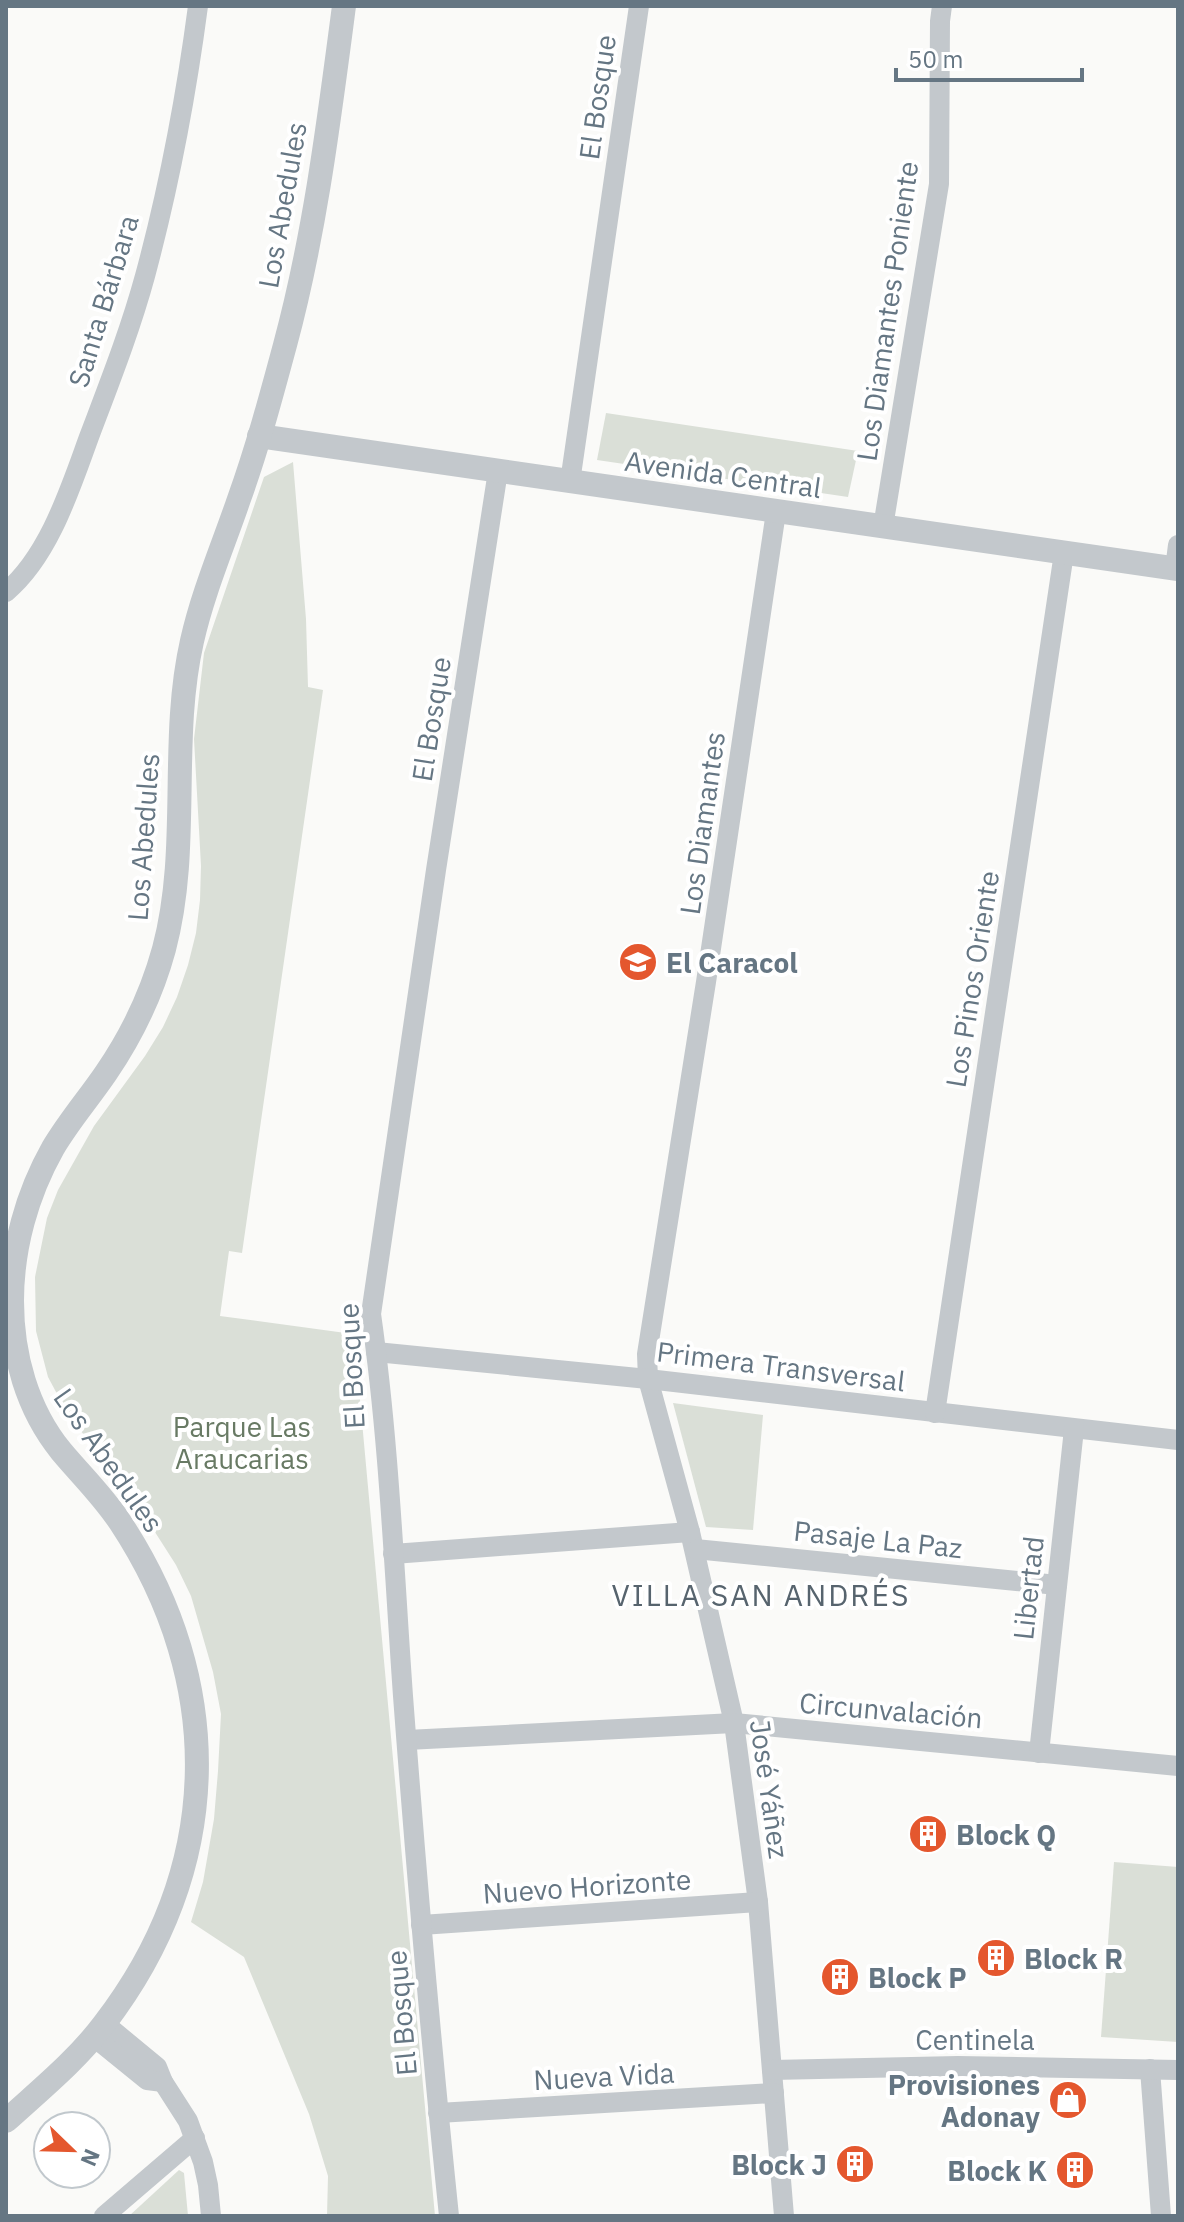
<svg xmlns="http://www.w3.org/2000/svg" width="1184" height="2222" font-family="'IBM Plex Sans',sans-serif">
  <style>
    .green { fill: #dadfd7 }
    .lines { fill: none; stroke-linecap: round; stroke-linejoin: round }
    .minor { stroke: #c3c8cc; stroke-width: 20 }
    .tertiary { stroke: #c3c8cc; stroke-width: 24 }
    .labels { text-anchor: middle; dominant-baseline: central; stroke-width: 8; stroke-linejoin: round; paint-order: stroke }
    .street-label { font-size: 28px; fill: #657683; stroke: #fff }
    .poi-label { font-size: 28px; font-weight: bold; fill: #657683; stroke: #fff; text-anchor: start }
    .park-label { font-size: 28px; fill: #687a64; stroke: #fff }
    .neighbourhood-label { font-size: 30px; letter-spacing: 2px; fill: #57646e; stroke: #fff }
  </style>
  <rect width="100%" height="100%" fill="#fafaf8"/>
  <g class="green">
    <path d="M606 413 858 451 848 497 597 460Z"/>
    <path d="M293 462 306 619 308 687 323 690 242 1253 229 1251 220 1316 353 1334 357 1367 435 2216H327L328 2176 309 2114 244 1957 191 1922 203 1882 214 1819 218 1771 221 1714 213 1672 191 1596 176 1565 116 1471 71 1420 48 1377 36 1331 35 1277 47 1218 58 1190 94 1126 145 1056 163 1027 177 997 188 965 196 933 200 900 201 866 194 739 204 653 264 477Z"/>
    <path d="M673 1403 763 1415 753 1530 706 1527Z"/>
    <path d="M1114 1862 1178 1867V2042L1101 2037Z"/>
    <path d="M179 2170 184 2173 188 2216H129Z"/>
  </g>
  <g class="lines">
    <g class="minor">
      <path d="M570 482 639 6"/>
      <path d="M776 512 706 982 647 1354 648 1379 690 1532 734 1723 758 1902 784 2216"/>
      <path d="M883 527 939 184 940 21 942 6"/>
      <path d="M1175 569 1178 545"/>
      <path d="M6 592C49 556 70 489 89 437 109 384 130 331 145 276 169 187 186 97 198 6"/>
      <path d="M376 1352 648 1379 1178 1440"/>
      <path d="M935 1413 1064 553"/>
      <path d="M695 1549 1057 1585"/>
      <path d="M393 1554 690 1532"/>
      <path d="M407 1740 734 1723 1178 1766"/>
      <path d="M1039 1753 1074 1429"/>
      <path d="M421 1925 758 1902"/>
      <path d="M105 2024 157 2067 163 2082 188 2121 203 2162 208 2185 211 2216"/>
      <path d="M94 2037 147 2080 163 2082"/>
      <path d="M1150 2069 1161 2216"/>
      <path d="M772 2070 958 2066 1178 2070"/>
      <path d="M438 2113 774 2093"/>
      <path d="M104 2216 195 2138"/>
      <path d="M449 2216C431 2043 416 1869 403 1696 394 1569 389 1440 371 1314L436 870 498 471"/>
    </g>
    <g class="tertiary">
      <path d="M259 436 1178 569"/>
      <path d="M6 2121C40 2090 77 2060 104 2024 223 1869 227 1684 120 1522 103 1496 81 1475 61 1451 27 1409 12 1355 12 1301 12 1248 27 1194 53 1148 69 1121 89 1098 106 1073 132 1035 152 993 164 949 191 848 169 742 192 641 203 592 223 546 239 499 257 449 271 397 285 345 315 234 329 120 344 6"/>
    </g>
  </g>
  <defs>
    <symbol id="school-disc" viewBox="-11 -11 22 22"><circle r="9.5" fill="#e4572e" stroke="#fff"/><path d="M0-5L7-2L0 1L-7-2ZM-4 1L0 2.5L4 1V4Q0 6-4 4Z" fill="#fff"/></symbol>
    <symbol id="building-disc" viewBox="-11 -11 22 22"><circle r="9.5" fill="#e4572e" stroke="#fff"/><path d="M-4-6H4V6H1V3H-1V6H-4ZM-2.5-4.3h1.7v1.8h-1.7ZM.8-4.3h1.7v1.8H.8ZM-2.5-1h1.7V.8h-1.7ZM.8-1h1.7V.8H.8Z" fill="#fff"/></symbol>
    <symbol id="shop-disc" viewBox="-11 -11 22 22"><circle r="9.5" fill="#e4572e" stroke="#fff"/><path d="M-5-2.5h2.3a2.7 3.5 0 0 1 5.4 0H5L5.5 6h-11ZM-1.5-2.5h3a1.5 2.3 0 0 0-3 0Z" fill="#fff"/></symbol>
  </defs>
  <g fill-rule="evenodd">
    <use href="#school-disc" x="616" y="940" width="44" height="44"/>
    <use href="#building-disc" x="906" y="1812" width="44" height="44"/>
    <use href="#building-disc" x="974" y="1936" width="44" height="44"/>
    <use href="#building-disc" x="818" y="1955" width="44" height="44"/>
    <use href="#shop-disc" x="1046" y="2078" width="44" height="44"/>
    <use href="#building-disc" x="833" y="2142" width="44" height="44"/>
    <use href="#building-disc" x="1053" y="2148" width="44" height="44"/>
  </g>
  <g class="labels">
    <g class="street-label">
      <text transform="translate(597 97) rotate(-82)">El Bosque</text>
      <text transform="translate(282 205) rotate(-80)">Los Abedules</text>
      <text transform="translate(103 301) rotate(-73)">Santa Bárbara</text>
      <text transform="translate(887 311) rotate(-82)">Los Diamantes Poniente</text>
      <text transform="translate(723 474) rotate(8)">Avenida Central</text>
      <text transform="translate(431 719) rotate(-81)">El Bosque</text>
      <text transform="translate(702 823) rotate(-82)">Los Diamantes</text>
      <text transform="translate(143 837) rotate(-86)">Los Abedules</text>
      <text transform="translate(972 979) rotate(-81)">Los Pinos Oriente</text>
      <text transform="translate(351 1366) rotate(-93)">El Bosque</text>
      <text transform="translate(781 1366) rotate(7)">Primera Transversal</text>
      <text transform="translate(109 1460) rotate(55)">Los Abedules</text>
      <text transform="translate(878 1539) rotate(6)">Pasaje La Paz</text>
      <text transform="translate(1028 1588) rotate(-84)">Libertad</text>
      <text transform="translate(891 1710) rotate(5)">Circunvalación</text>
      <text transform="translate(770 1789) rotate(82)">José Yáñez</text>
      <text transform="translate(587 1886) rotate(-4)">Nuevo Horizonte</text>
      <text transform="translate(401 2013) rotate(-95)">El Bosque</text>
      <text x="975" y="2039">Centinela</text>
      <text transform="translate(604 2076) rotate(-3)">Nueva Vida</text>
    </g>
    <g class="poi-label">
      <text x="666" y="962">El Caracol</text>
      <text x="956" y="1834">Block Q</text>
      <text x="1024" y="1958">Block R</text>
      <text x="868" y="1977">Block P</text>
      <text x="1040" y="2084" text-anchor="end">Provisiones<tspan x="1040" dy="32">Adonay</tspan></text>
      <text x="827" y="2164" text-anchor="end">Block J</text>
      <text x="1047" y="2170" text-anchor="end">Block K</text>
    </g>
    <g class="park-label">
      <text x="242" y="1426">Parque Las<tspan x="242" dy="32">Araucarias</tspan></text>
    </g>
    <g class="neighbourhood-label">
      <text x="761" y="1594">VILLA SAN ANDRÉS</text>
    </g>
  </g>
  <rect width="1184" height="2222" fill="none" stroke="#657683" stroke-width="16"/>
  <g transform="translate(72 2150) rotate(113)"><circle r="38" fill="#ffffff" stroke="#c1c8cd" stroke-width="2"/>
  <path d="M0-6L14 30L0 20L-14 30Z" fill="#e4572e"/>
  <text y="-12" font-size="22" font-weight="bold" text-anchor="middle" fill="#657683">N</text>
  </g>
  <path d="M896 68v12h186v-12" fill="none" stroke="#657683" stroke-width="4"/>
  <text x="908" y="68" font-size="24" fill="#657683" stroke="#ffffff" stroke-width="6" paint-order="stroke">50 m</text>
</svg>
